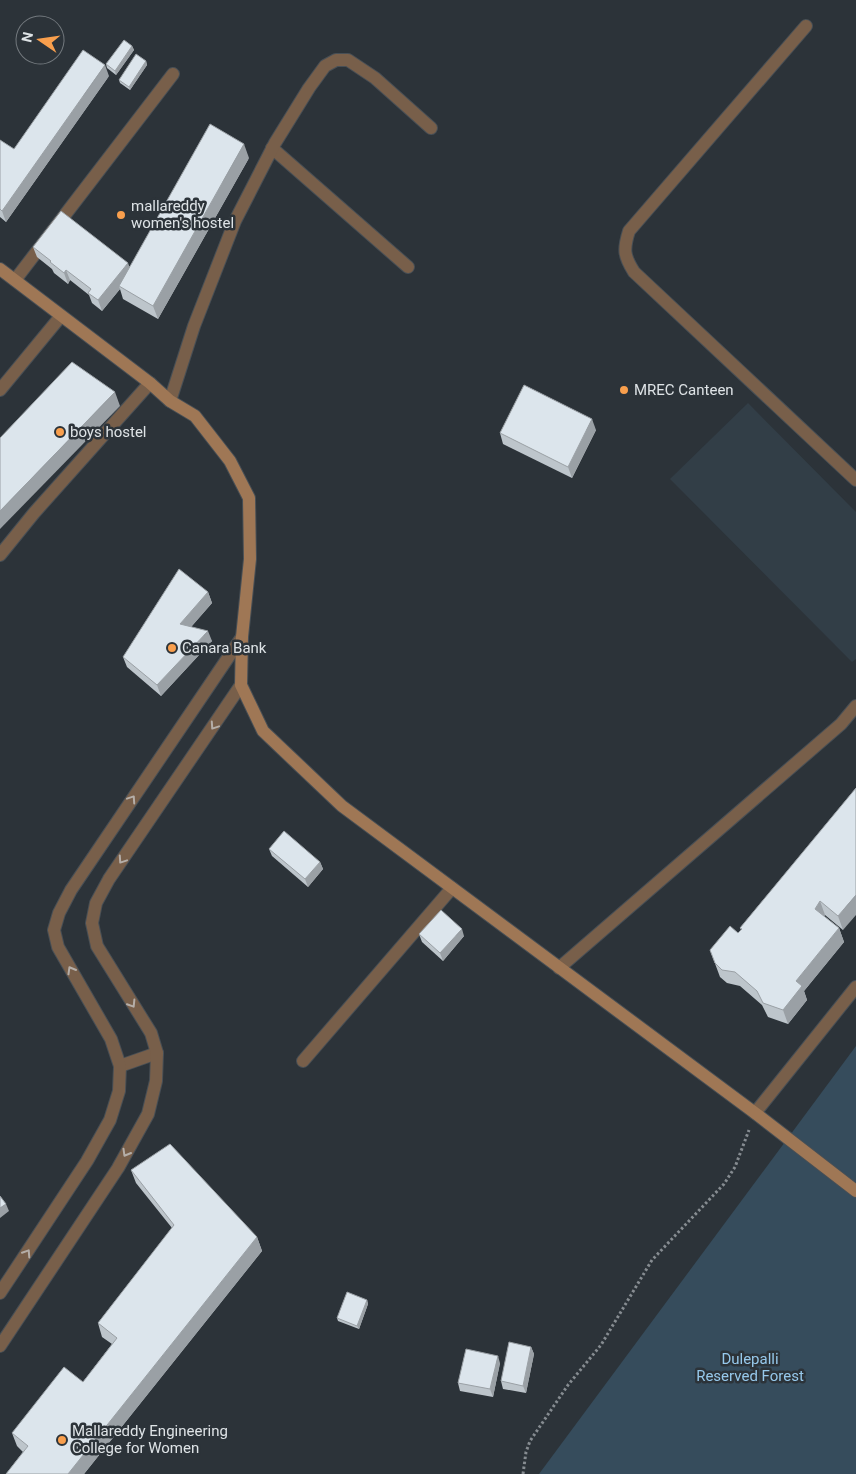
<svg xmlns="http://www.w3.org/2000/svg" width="856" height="1474" font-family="Roboto,sans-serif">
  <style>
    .built { fill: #323e47 }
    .green { fill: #364c5c }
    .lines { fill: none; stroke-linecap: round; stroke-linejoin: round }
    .service-casing { stroke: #484f55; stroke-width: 14 }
    .minor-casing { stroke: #484f55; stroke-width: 14 }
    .secondary-casing { stroke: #484f55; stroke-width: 14 }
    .path { stroke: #868c91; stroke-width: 3; stroke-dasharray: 2.5 2.5; stroke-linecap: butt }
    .service { stroke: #785f4a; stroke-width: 12 }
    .minor { stroke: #785f4a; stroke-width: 12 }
    .secondary { stroke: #9f7755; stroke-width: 12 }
    .wall { fill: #bdc5cb }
    .shaded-wall { fill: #9aa0a5 }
    .building { fill: #dce5ec; stroke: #9aa0a5 }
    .oneway { stroke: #b5aea8 }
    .poi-dot { fill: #f99f4d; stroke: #2c3339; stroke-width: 2 }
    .labels { text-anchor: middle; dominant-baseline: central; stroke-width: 5; stroke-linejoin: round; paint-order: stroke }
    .poi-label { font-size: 15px; fill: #dee3e6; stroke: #2c3339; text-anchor: start }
    .park-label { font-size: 15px; fill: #96c8eb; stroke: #2c3339 }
  </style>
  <rect width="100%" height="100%" fill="#2c3339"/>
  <path class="built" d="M748 403 856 512V659L852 662 670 479Z"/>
  <path class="green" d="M856 1046V1474H539Z"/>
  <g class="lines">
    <defs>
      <g id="service">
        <path d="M806 26 629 231C623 250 624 256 634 272L856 480"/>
        <path d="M15 280 173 74"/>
        <path d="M559 968 841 724 856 706"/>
        <path d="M120 1066 157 1053"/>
        <path d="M755 1113 856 987"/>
        <path d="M0 1293 87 1161 110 1120 119 1091 120 1066 111 1039 58 947 54 930 59 913 71 890 242 637"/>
        <path d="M0 1346 118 1168 148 1114 156 1081 157 1053 151 1033 97 946 92 923 96 903 109 879 241 685"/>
      </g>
      <g id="minor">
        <path d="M272 148 408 267"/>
        <path d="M0 390 61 316"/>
        <path d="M170 401 194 326 235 221 275 143 309 88 325 66 336 60H348L375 78 431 128"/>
        <path d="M0 555 34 513 150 383"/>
        <path d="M303 1061 452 888"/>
      </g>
      <path id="secondary" d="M0 269 150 383 170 401 195 416 230 461 249 498 250 559 242 637 241 685 263 731 342 806 755 1113 856 1191"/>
    </defs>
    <use href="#service" class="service-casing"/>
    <use href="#minor" class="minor-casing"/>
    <use href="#secondary" class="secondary-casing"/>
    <path class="path" d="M523 1474 526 1452 530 1441 568 1385 601 1345 652 1260 724 1184 735 1167 749 1130"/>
    <use href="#service" class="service"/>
    <use href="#minor" class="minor"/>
    <use href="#secondary" class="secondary"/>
  </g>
  <g class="wall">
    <path d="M132 46 134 50 116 75 107 68 106 64Z"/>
    <path d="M146 61 147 65 130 90 120 83 119 80Z"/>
    <path d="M109 76 6 222 0 217V140L14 149Z"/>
    <path d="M249 158 158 319 123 299 120 289 102 311 92 303 89 295 70 280 68 284 54 273 52 269 37 257 33 247 129 267Z"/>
    <path d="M596 430 572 478 503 444 500 433Z"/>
    <path d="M208 592 212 603 191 627 212 641 161 696 127 667 123 657Z"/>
    <path d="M856 788 843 930 825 915 824 916 839 928 844 942 804 991 807 1000 788 1024 768 1017 762 1005 740 986 727 983 720 977 710 950 738 933 741 930 740 928Z"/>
    <path d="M269 849 320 862 323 869 308 887 272 856Z"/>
    <path d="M419 934 464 936 443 961 422 942Z"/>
    <path d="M131 1170 257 1237 262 1251 84 1474H6L23 1452 17 1446 12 1433 83 1382 112 1344 102 1337 98 1323 172 1228 136 1183Z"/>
    <path d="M367 1300 368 1304 359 1329 338 1321 337 1318Z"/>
    <path d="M531 1347 534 1354 526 1393 503 1389 501 1381Z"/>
    <path d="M500 1363 493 1397 460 1391 458 1383Z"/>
  </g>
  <g class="shaded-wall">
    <path d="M132 46 134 50 116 75 115 71Z"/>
    <path d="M146 61 147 65 130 90 129 87Z"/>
    <path d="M105 65 109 76 6 222 2 211Z"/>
    <path d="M244 144 249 158 158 319 153 306Z"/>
    <path d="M128 263 132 273 119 286 120 289 102 311 98 300Z"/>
    <path d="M66 270 70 280 68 284 64 273Z"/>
    <path d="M115 392 120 406 0 529V511Z"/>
    <path d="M592 419 596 430 572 478 568 467Z"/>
    <path d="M208 592 212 603 184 635 180 624Z"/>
    <path d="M208 631 212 641 161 696 157 685Z"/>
    <path d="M320 862 323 869 308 887 305 879Z"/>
    <path d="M856 895V915L843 930 838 916Z"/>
    <path d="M820 901 825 915 820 922 815 909Z"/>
    <path d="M839 928 844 942 804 991 807 1000 788 1024 783 1010 796 981Z"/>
    <path d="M462 929 464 936 443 961 440 953Z"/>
    <path d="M6 1204 9 1211 0 1218V1208Z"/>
    <path d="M257 1237 262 1251 84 1474H68Z"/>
    <path d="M367 1300 368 1304 359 1329 357 1326Z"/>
    <path d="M531 1347 534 1354 526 1393 523 1386Z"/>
    <path d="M498 1356 500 1363 493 1397 490 1389Z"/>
  </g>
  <g class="building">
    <path d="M124 40 132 46 115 71 106 64Z"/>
    <path d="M83 50 105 65 2 211 0 209V140L14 149Z"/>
    <path d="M136 54 146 61 129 87 119 80Z"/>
    <path d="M210 124 244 144 153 306 119 286Z"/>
    <path d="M61 211 128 263 98 300 88 293 91 289 66 270 64 273 50 262 51 261 33 247Z"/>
    <path d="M72 362 115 392 0 511V438Z"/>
    <path d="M524 385 592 419 568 467 500 433Z"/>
    <path d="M179 569 208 592 180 624 208 631 157 685 123 657Z"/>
    <path d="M856 788V895L838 916 820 901 815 909 839 928 796 981 802 986 783 1010 763 1003 757 991 735 972 722 970 715 963 710 950 730 926 738 933 742 929 740 928Z"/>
    <path d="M284 831 320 862 305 879 269 849Z"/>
    <path d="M441 910 462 929 440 953 419 934Z"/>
    <path d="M170 1144 257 1237 68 1474H6L28 1446 12 1433 64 1367 83 1382 117 1338 98 1323 174 1225 131 1170Z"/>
    <path d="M0 1196 6 1204 0 1208Z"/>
    <path d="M347 1292 367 1300 357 1326 337 1318Z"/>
    <path d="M509 1342 531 1347 523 1386 501 1381Z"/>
    <path d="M466 1349 498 1356 490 1389 458 1383Z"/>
  </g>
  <defs><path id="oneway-chevron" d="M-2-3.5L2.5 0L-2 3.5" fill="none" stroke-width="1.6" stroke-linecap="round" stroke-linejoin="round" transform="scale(1.25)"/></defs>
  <g class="oneway">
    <use href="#oneway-chevron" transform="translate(214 726) rotate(124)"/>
    <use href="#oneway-chevron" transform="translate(132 799) rotate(-56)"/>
    <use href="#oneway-chevron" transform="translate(122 860) rotate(124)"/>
    <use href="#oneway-chevron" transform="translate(71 970) rotate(-120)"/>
    <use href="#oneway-chevron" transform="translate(132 1004) rotate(58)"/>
    <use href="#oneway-chevron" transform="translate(126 1153) rotate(120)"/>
    <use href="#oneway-chevron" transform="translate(27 1253) rotate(-57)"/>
  </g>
  <g class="poi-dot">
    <circle cx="121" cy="215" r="5"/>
    <circle cx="624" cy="390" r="5"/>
    <circle cx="60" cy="432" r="5"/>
    <circle cx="172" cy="648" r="5"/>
    <circle cx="62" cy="1440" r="5"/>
  </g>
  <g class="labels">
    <g class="poi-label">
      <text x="131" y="206">mallareddy<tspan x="131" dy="17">women's hostel</tspan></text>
      <text x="634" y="390">MREC Canteen</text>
      <text x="70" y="432">boys hostel</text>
      <text x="182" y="648">Canara Bank</text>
      <text x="72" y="1431">Mallareddy Engineering<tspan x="72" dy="17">College for Women</tspan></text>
    </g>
    <g class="park-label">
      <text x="750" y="1359">Dulepalli<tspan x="750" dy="17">Reserved Forest</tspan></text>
    </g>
  </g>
  <g transform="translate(40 40) rotate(283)"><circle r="24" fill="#2c3339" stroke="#73797e"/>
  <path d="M0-4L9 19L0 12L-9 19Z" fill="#f99f4d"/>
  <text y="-8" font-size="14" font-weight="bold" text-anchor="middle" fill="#dee3e6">N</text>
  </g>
</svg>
